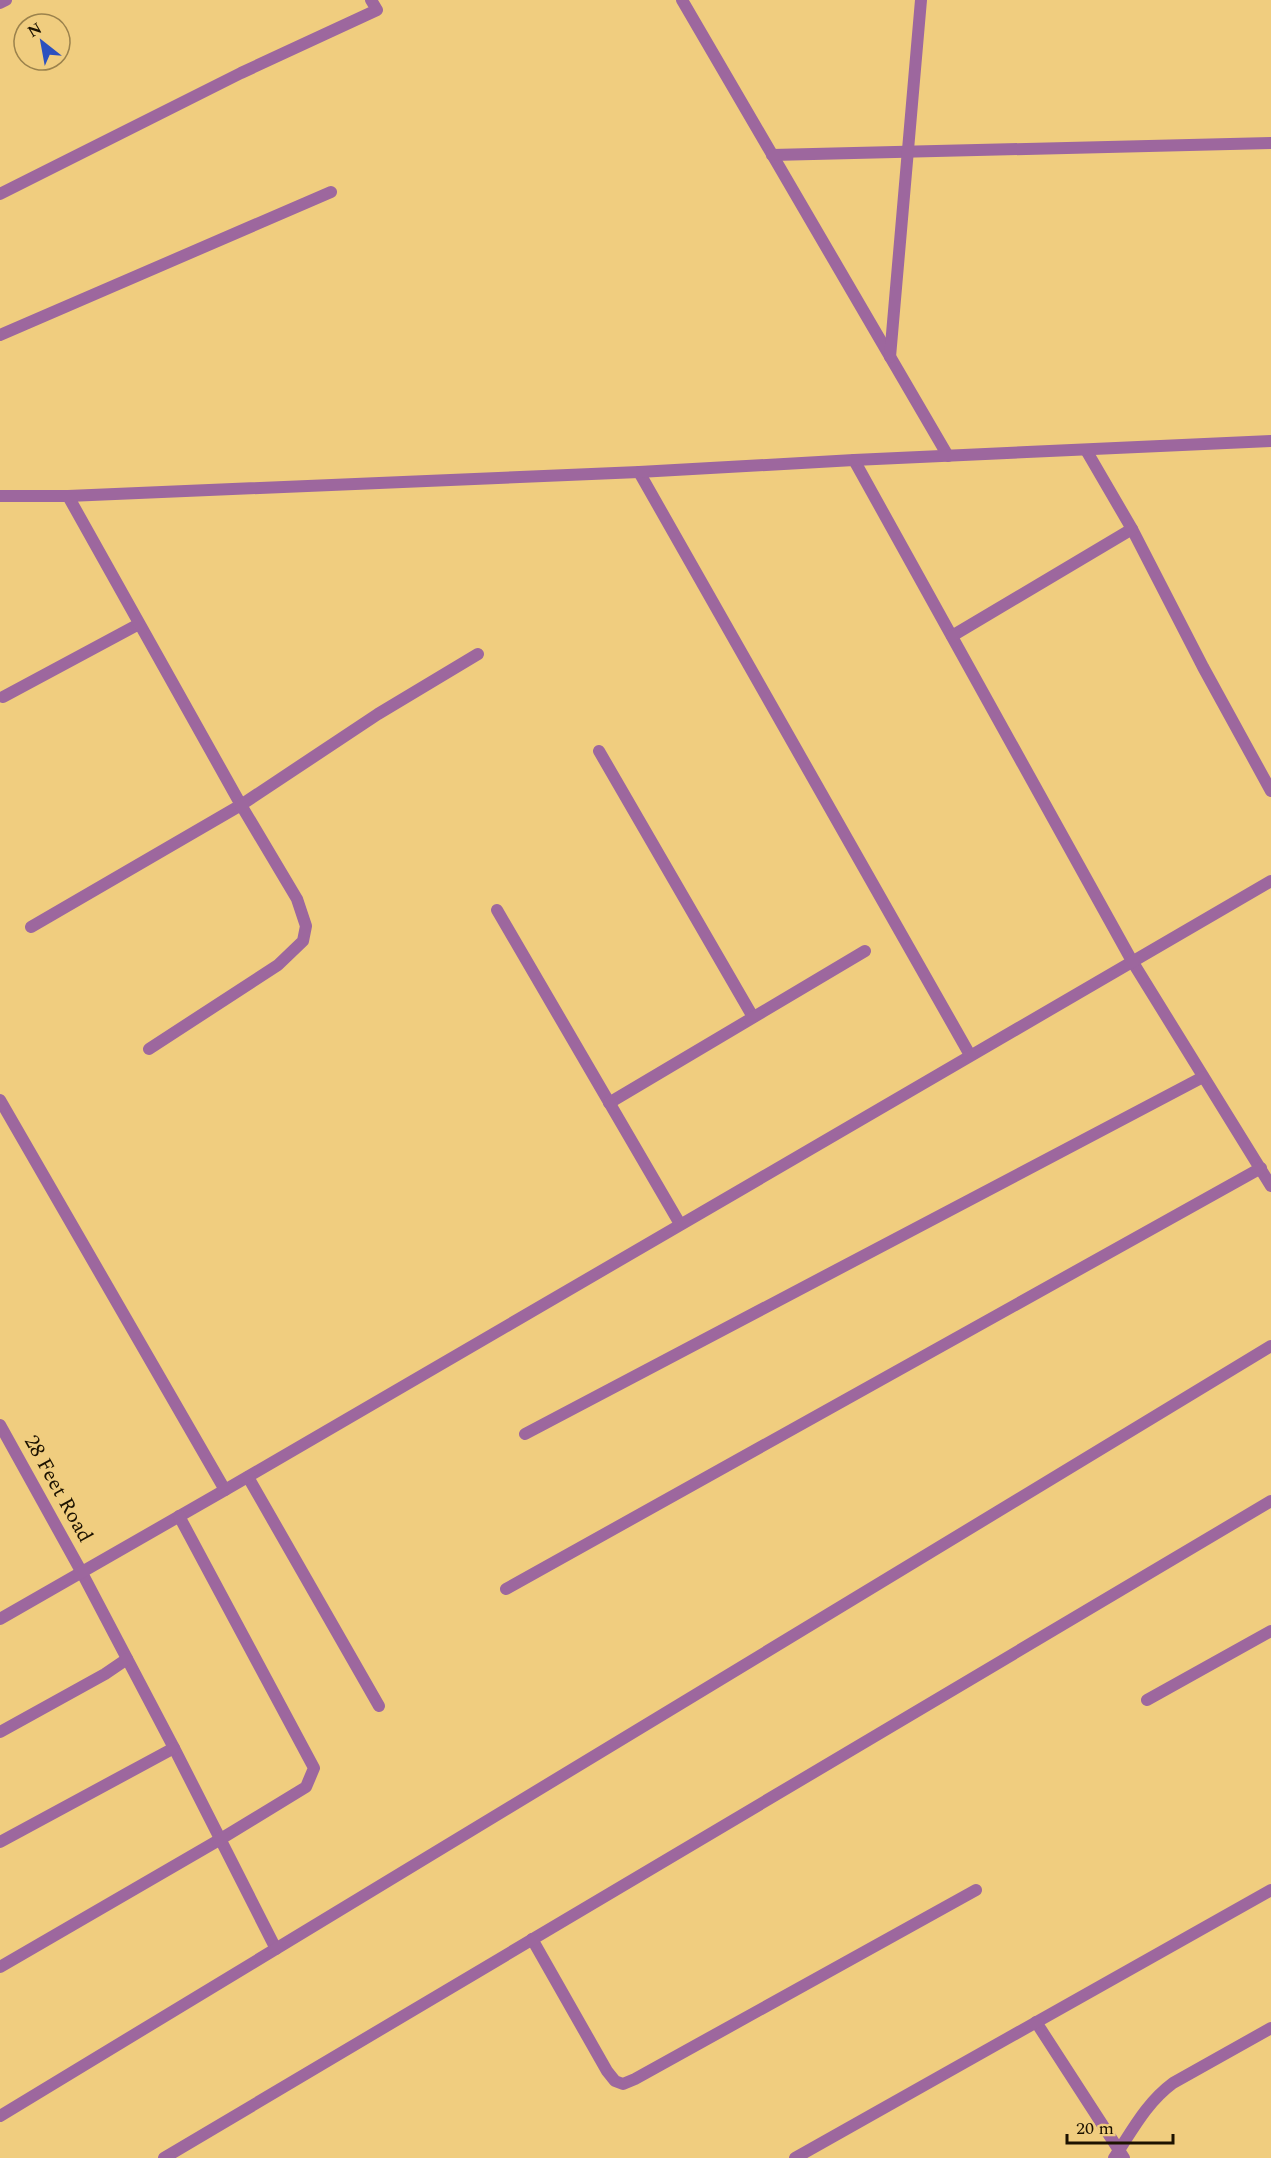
<svg xmlns="http://www.w3.org/2000/svg" width="1271" height="2158" font-family="Spectral,serif">
  <style>
    .lines { fill: none; stroke-linecap: round; stroke-linejoin: round }
    .service { stroke: #9d679e; stroke-width: 12 }
    .minor { stroke: #9d679e; stroke-width: 12 }
    .tertiary { stroke: #9d679e; stroke-width: 12 }
    .labels { text-anchor: middle; dominant-baseline: central; stroke-width: 4.5; stroke-linejoin: round; paint-order: stroke }
    .street-label { font-size: 21px; fill: #1c1200; stroke: #f0cd7f }
  </style>
  <rect width="100%" height="100%" fill="#f0cd7f"/>
  <g class="lines">
    <g class="service">
      <path d="M3 697 139 624"/>
      <path d="M31 927 241 805 68 496"/>
      <path d="M149 1049 278 965 303 941 306 926 297 899 241 805 378 714 478 654"/>
    </g>
    <g class="minor">
      <path d="M682 0 948 456"/>
      <path d="M0 3 6 0"/>
      <path d="M772 155 1271 143"/>
      <path d="M0 194 241 73 377 10 371 0"/>
      <path d="M0 335 331 192"/>
      <path d="M890 357 921 0"/>
      <path d="M1086 450 1132 529 1203 667 1271 791"/>
      <path d="M854 460 1132 961 1271 1186"/>
      <path d="M639 472 970 1055"/>
      <path d="M952 636 1132 529"/>
      <path d="M599 751 753 1017"/>
      <path d="M497 910 680 1224"/>
      <path d="M0 1100 225 1490"/>
      <path d="M609 1103 865 951"/>
      <path d="M0 1425 81 1571 174 1748 276 1949"/>
      <path d="M525 1434 1203 1077"/>
      <path d="M248 1477 379 1706"/>
      <path d="M506 1589 1261 1168"/>
      <path d="M0 1619 225 1490 1271 881"/>
      <path d="M1147 1700 1271 1631"/>
      <path d="M0 1732 105 1674 127 1659"/>
      <path d="M0 1842 174 1748"/>
      <path d="M532 1939 607 2071 615 2081 623 2084 635 2079 976 1890"/>
      <path d="M0 1967 219 1840 306 1787 314 1768 179 1516"/>
      <path d="M1036 2022 1124 2158"/>
      <path d="M0 2116 1271 1346"/>
      <path d="M164 2158 1271 1501"/>
      <path d="M795 2158 1271 1890"/>
      <path d="M1114 2158C1132 2131 1146 2103 1173 2083L1271 2028"/>
    </g>
    <path class="tertiary" d="M0 496H68L639 472 854 460 1271 441"/>
  </g>
  <g class="labels">
    <g class="street-label">
      <text transform="translate(58 1489) rotate(61)">28 Feet Road</text>
    </g>
  </g>
  <g transform="translate(42 42) rotate(329)"><circle r="28" fill="#f0cd7f" stroke="#9b824c" stroke-width="1.5"/>
  <path d="M0-4.5L10 22L0 15L-10 22Z" fill="#2c50bf"/>
  <text y="-9" font-size="16" font-weight="bold" text-anchor="middle" fill="#1c1200">N</text>
  </g>
  <path d="M1067 2134v9h106v-9" fill="none" stroke="#1c1200" stroke-width="3"/>
  <text x="1076" y="2134" font-size="18" fill="#1c1200" stroke="#f0cd7f" stroke-width="4.5" paint-order="stroke">20 m</text>
</svg>
